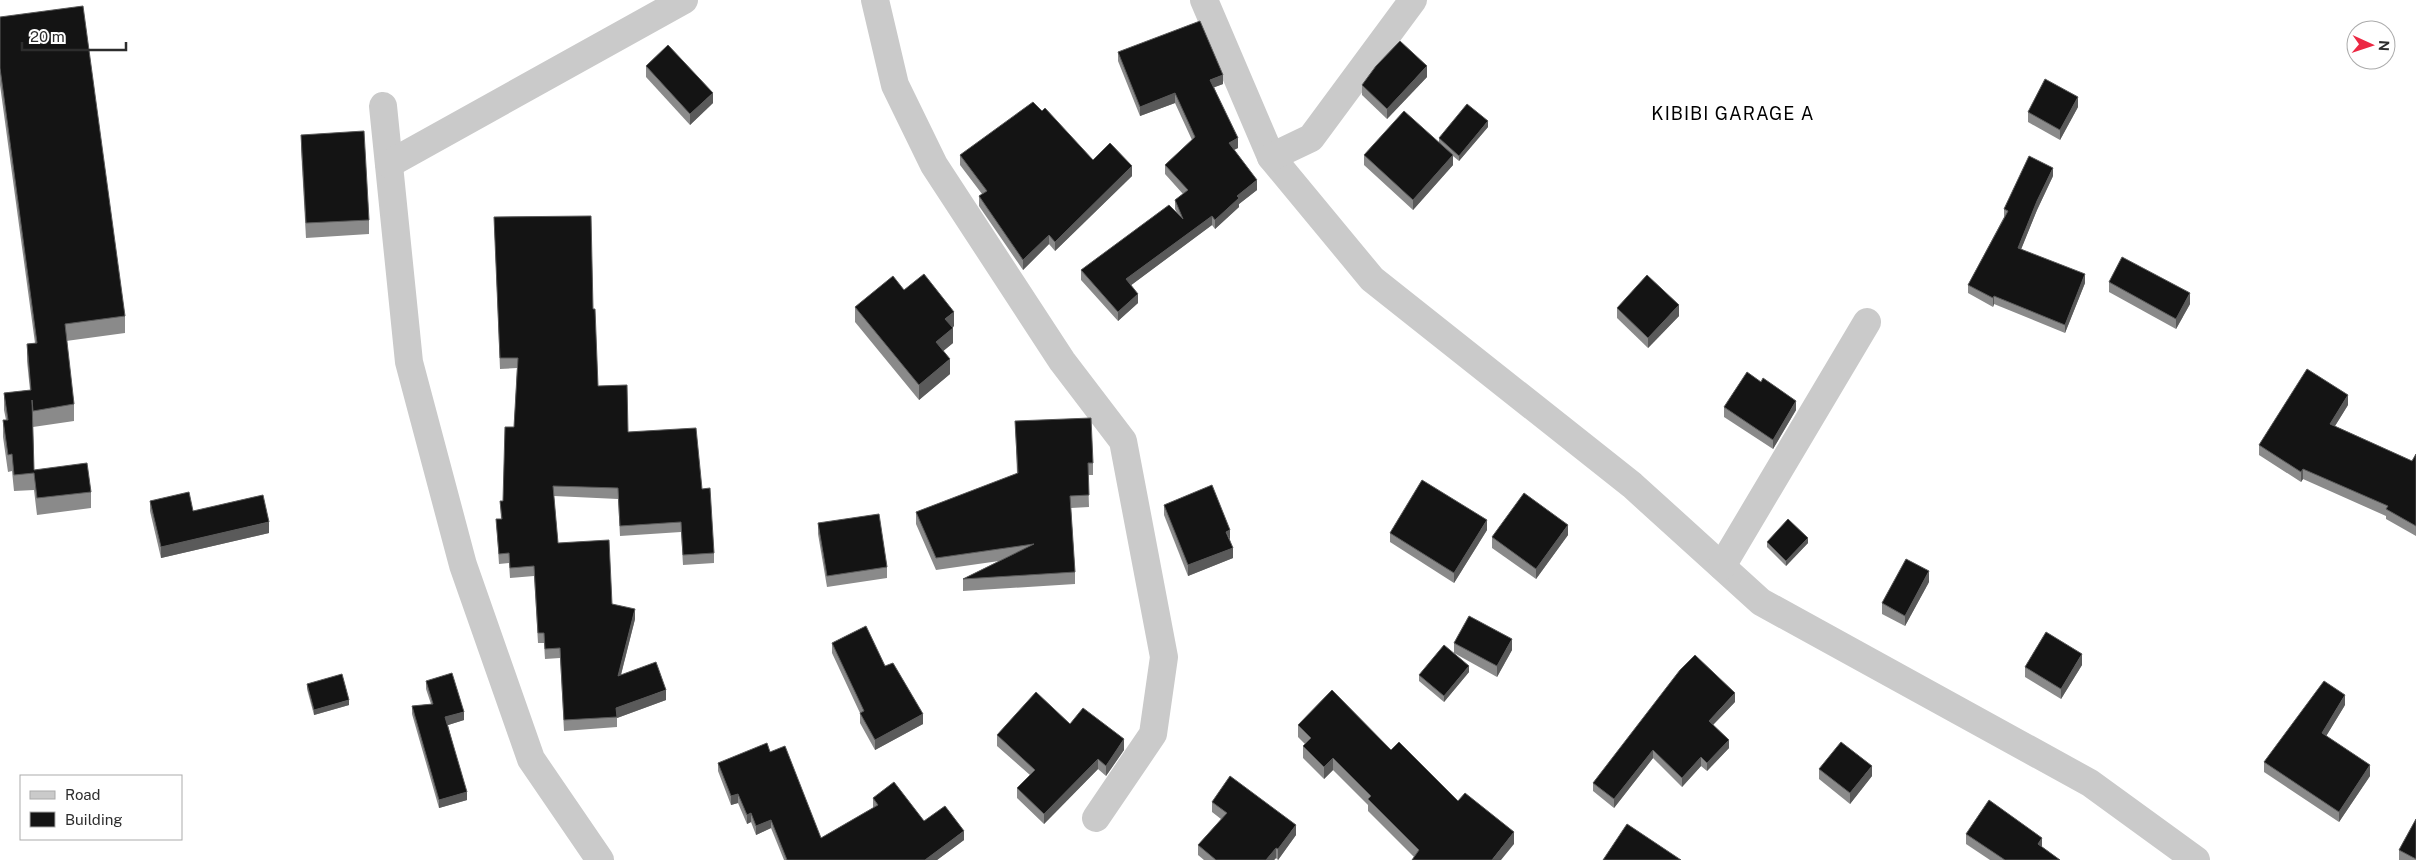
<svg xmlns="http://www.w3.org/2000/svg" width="2416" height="860" font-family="'Public Sans',sans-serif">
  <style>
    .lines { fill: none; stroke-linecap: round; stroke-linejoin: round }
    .street { stroke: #cacaca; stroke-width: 28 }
    .wall { fill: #8a8a8a }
    .shaded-wall { fill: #5a5a5a }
    .building { fill: #141414; stroke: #5a5a5a }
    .labels { text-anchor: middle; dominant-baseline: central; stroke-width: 5; stroke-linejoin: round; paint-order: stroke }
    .quarter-label { font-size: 18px; letter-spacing: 1px; fill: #000; stroke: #fff }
  </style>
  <rect width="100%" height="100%" fill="#fff"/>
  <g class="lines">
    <g class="street">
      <path d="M875 0 895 85 934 165 1062 361 1123 441 1164 657 1153 734 1096 818"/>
      <path d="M1204 0 1271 157 1372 279 1632 485 1761 602 2090 783 2196 860"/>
      <path d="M383 106 409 362 463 565 531 759 600 860"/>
      <path d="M1271 157 1311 138 1413 0"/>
      <path d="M389 164 684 0"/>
      <path d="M1722 566 1867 322"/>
    </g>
  </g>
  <g class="wall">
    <path d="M0 17 125 316V333L66 341 74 404V421L33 427 34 470 91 492V508L37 515 34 490 14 491 12 471 8 472 3 437V420H6L4 410V393L30 390 27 361V344L35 343 0 85Z"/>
    <path d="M1118 52 1223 84 1214 87 1238 148 1234 150 1257 190 1239 204V207L1215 229 1212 225 1131 285 1138 303 1118 321 1081 280V270L1177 213 1175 209V200L1183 194 1165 174V165L1192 140 1175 103 1140 116 1118 61Z"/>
    <path d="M646 66 713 103 690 125 646 77Z"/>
    <path d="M1427 77 1387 119 1362 95V85Z"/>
    <path d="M2078 107 2060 140 2028 122V112Z"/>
    <path d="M1488 127 1459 161 1453 156V165L1413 210 1364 165V155L1439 142V138Z"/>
    <path d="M301 135 369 220V234L306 238 301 149Z"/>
    <path d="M960 155 1093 160 1132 176 1055 251 1049 244 1023 270 979 206V196L982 194 960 165Z"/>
    <path d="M2053 176 2037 210 2021 249 2085 283 2065 333 1994 304 1993 307 1968 293V285L2004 217V209Z"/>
    <path d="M494 217 593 309 598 386 628 432 702 489 714 553V563L683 565 681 532 620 536 618 499 554 496 558 543 612 604 635 619 621 675 666 700 617 718V727L564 731 560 658 545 659 544 643H538L534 576 510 578 509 563 499 564 496 519H501L500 501H503L514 427 517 368 500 369Z"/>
    <path d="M2109 282 2190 304 2176 329 2109 292Z"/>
    <path d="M904 290 954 326 952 328 953 343 943 351 950 374 919 400 855 322V307Z"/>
    <path d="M1617 308 1679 316 1648 348 1617 318Z"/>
    <path d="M2348 405 2335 426 2412 461 2416 454V536L2386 519V516L2303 479 2301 482 2259 455V445Z"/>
    <path d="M1724 407 1796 410 1773 449 1724 417Z"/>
    <path d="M1015 421 1093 463V475H1088L1089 507 1071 508 1075 572V584L963 591V579L999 561 936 570 916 524V512L1017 474Z"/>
    <path d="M150 501 269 533 161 558 150 511Z"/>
    <path d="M1164 505 1230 540 1233 558 1188 576 1164 515Z"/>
    <path d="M818 523 887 567V578L827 587 818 534Z"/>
    <path d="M1487 530 1454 583 1390 542V533Z"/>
    <path d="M1568 535 1536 579 1492 548V537Z"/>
    <path d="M1767 542 1808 543 1786 566 1767 547Z"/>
    <path d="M1929 582 1905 626 1882 614V603Z"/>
    <path d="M832 643 885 666 923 724 875 750 860 723V713L832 653Z"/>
    <path d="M1454 643 1512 650 1497 677 1454 653Z"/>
    <path d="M2082 665 2061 699 2025 677V667Z"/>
    <path d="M1469 672 1444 702 1419 681V675Z"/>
    <path d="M426 681 464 720 448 725 467 800 439 808 412 714V706L431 704 426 689Z"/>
    <path d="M307 684 349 705 314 715 307 689Z"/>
    <path d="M1735 702 1713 725 1729 748 1707 771 1701 766 1682 787 1653 758 1614 808 1593 791V783Z"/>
    <path d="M2345 705 2326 736 2370 776 2339 822 2264 772V762Z"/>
    <path d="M1070 724 1124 750 1106 776 1098 769 1044 824 1017 798V788L1030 775 997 746V735Z"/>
    <path d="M1298 725 1391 750 1514 844 1414 857 1368 811V805L1333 770 1324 779 1303 758V746L1305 744 1298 737Z"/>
    <path d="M770 752 821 838 873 808V798L924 821 964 840 937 860H784L771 828 756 835 751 822 747 824 738 803 731 805 718 771V763Z"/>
    <path d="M1819 769 1872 776 1850 804 1819 779Z"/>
    <path d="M1212 802 1296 835 1278 860 1276 858 1274 860H1204L1198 855V845L1221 819 1212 812Z"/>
    <path d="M2416 819V860H2399V850Z"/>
    <path d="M1966 834 2042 847 2060 860H1990L1966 844Z"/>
  </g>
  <g class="shaded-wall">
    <path d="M1427 66V77L1387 119V109Z"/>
    <path d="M1223 75V84L1210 89V80Z"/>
    <path d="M713 93V103L690 125V114Z"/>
    <path d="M1175 93V103L1140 116V107Z"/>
    <path d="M2078 97V107L2060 140V130Z"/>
    <path d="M1488 121V127L1459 161V156Z"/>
    <path d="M1238 138V148L1229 152V143Z"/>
    <path d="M1453 155V165L1413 210V200Z"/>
    <path d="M1132 166V176L1055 251V242Z"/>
    <path d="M2053 168V176L2037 210 2018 257V248L2037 201Z"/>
    <path d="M1257 180V190L1239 204V207L1215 229V220L1237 196Z"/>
    <path d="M1212 216V225L1126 289V279Z"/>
    <path d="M1049 235V244L1023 270V260Z"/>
    <path d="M2085 274V283L2065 333V325Z"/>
    <path d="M2190 293V304L2176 329V319Z"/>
    <path d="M1138 294V303L1118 321V312Z"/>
    <path d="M1994 296V304L1993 307V298Z"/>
    <path d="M1679 305V316L1648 348V338Z"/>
    <path d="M954 312V326L945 334V319Z"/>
    <path d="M953 328V343L936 357V342Z"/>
    <path d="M950 359V374L919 400V385Z"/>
    <path d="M2348 395V405L2330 434V424Z"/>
    <path d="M1796 401V410L1773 449V440Z"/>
    <path d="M2303 469V479L2301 482V472Z"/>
    <path d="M1487 520V530L1454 583V573Z"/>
    <path d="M269 522V533L161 558V547Z"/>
    <path d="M1568 525V535L1536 579V569Z"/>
    <path d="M1230 530V540L1226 532Z"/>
    <path d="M1808 538V543L1786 566V561Z"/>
    <path d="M1233 548V558L1188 576V565Z"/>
    <path d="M1929 571V582L1905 626V616Z"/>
    <path d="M635 609V619L618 686V676Z"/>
    <path d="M1512 639V650L1497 677V666Z"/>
    <path d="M2082 654V665L2061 699V689Z"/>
    <path d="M1469 666V672L1444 702V696Z"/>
    <path d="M666 690V700L617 718 616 708Z"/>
    <path d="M1735 693V702L1709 729V721Z"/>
    <path d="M2345 695V705L2322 743V733Z"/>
    <path d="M349 700V705L314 715V710Z"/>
    <path d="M464 712V720L445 726V717Z"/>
    <path d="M923 714V724L875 750V740Z"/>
    <path d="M1124 739V750L1106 776V766Z"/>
    <path d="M1729 740V748L1707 771V763Z"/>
    <path d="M1653 750V758L1614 808V799Z"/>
    <path d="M1701 757V766L1682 787V778Z"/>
    <path d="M1333 758V770L1324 779V767Z"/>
    <path d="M1098 759V769L1044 824V814Z"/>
    <path d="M2370 765V776L2339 822V812Z"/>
    <path d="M1872 766V776L1850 804V793Z"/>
    <path d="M467 792V800L439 808V800Z"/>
    <path d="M738 794V803L731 805V796Z"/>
    <path d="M751 813V822L747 824V815Z"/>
    <path d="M771 820V828L756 835V826Z"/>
    <path d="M1296 825V835L1278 860V849Z"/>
    <path d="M964 831V840L937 860H925Z"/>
    <path d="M1514 832V844L1501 860H1492Z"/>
    <path d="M2042 838V848L2038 844Z"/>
    <path d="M1276 848V858L1274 860H1266Z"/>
  </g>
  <g class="building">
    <path d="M83 6 125 316 65 324 74 404 33 411 32 400 34 470 87 463 91 492 37 498 34 473 14 475 12 454 8 455 3 420H8L4 393 31 390 27 344 37 343 0 68V17Z"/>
    <path d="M1200 21 1223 75 1210 80 1238 138 1229 143 1257 180 1237 196 1239 198 1215 220 1212 216 1126 279 1138 294 1118 312 1081 270 1169 205 1183 219 1175 200 1188 190 1165 165 1195 137 1175 93 1140 107 1118 52Z"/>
    <path d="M1400 41 1427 66 1387 109 1362 85 1376 66Z"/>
    <path d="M668 45 713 93 690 114 646 66Z"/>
    <path d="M2045 79 2078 97 2060 130 2028 112Z"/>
    <path d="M1033 102 1042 111 1045 108 1093 160 1110 143 1132 166 1055 242 1049 235 1023 260 979 196 987 191 960 155Z"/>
    <path d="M1467 104 1488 121 1459 156 1439 138Z"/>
    <path d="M1404 111 1453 155 1413 200 1364 155Z"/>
    <path d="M364 131 369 220 306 223 301 135Z"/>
    <path d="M2029 156 2053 168 2037 201 2018 248 2085 274 2065 325 1994 296 1993 298 1968 285 2008 211 2004 209Z"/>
    <path d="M591 216 593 309H595L598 386 627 385 628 432 696 428 702 489 710 488 714 553 683 555 681 522 620 526 618 488 553 486 558 543 609 540 612 604 635 609 618 676 656 662 666 690 616 708 617 717 564 720 560 648 545 649 544 633H538L534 566 510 568 509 553 499 554 496 519H502L500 501H503L505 427H514L518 358H500L494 217Z"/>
    <path d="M2122 257 2190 293 2176 319 2109 282Z"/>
    <path d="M924 274 954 312 945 319 953 328 936 342 950 359 919 385 855 307 893 276 904 290Z"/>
    <path d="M1647 275 1679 305 1648 338 1617 308Z"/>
    <path d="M2307 369 2348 395 2330 424 2412 461 2416 454V526L2386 509 2388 506 2303 469 2301 472 2259 445Z"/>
    <path d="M1747 372 1761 382 1763 378 1796 401 1773 440 1724 407Z"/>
    <path d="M1091 418 1093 463H1088L1089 495 1070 496 1075 572 963 579 1034 544 936 558 916 512 1018 473 1015 421Z"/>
    <path d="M1422 480 1487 520 1454 573 1390 533Z"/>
    <path d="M1212 485 1230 530 1226 532 1233 548 1188 565 1164 505Z"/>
    <path d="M189 492 193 511 263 495 269 522 161 547 150 501Z"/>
    <path d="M1524 493 1568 525 1536 569 1492 537Z"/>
    <path d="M879 514 887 567 827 576 818 523Z"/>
    <path d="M1788 519 1808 538 1786 561 1767 542Z"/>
    <path d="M1906 559 1929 571 1905 616 1882 603Z"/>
    <path d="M1469 616 1512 639 1497 666 1454 643Z"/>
    <path d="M866 626 885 666 893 663 923 714 875 740 860 713 864 711 832 643Z"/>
    <path d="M2046 632 2082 654 2061 689 2025 667Z"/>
    <path d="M1444 645 1469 666 1444 696 1419 675Z"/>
    <path d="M1695 655 1735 693 1709 721 1729 740 1707 763 1701 757 1682 778 1653 750 1614 799 1593 783 1680 670Z"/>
    <path d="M452 673 464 712 445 717 467 792 439 800 412 706 433 704 426 681Z"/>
    <path d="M342 674 349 700 314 710 307 684Z"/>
    <path d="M2324 681 2345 695 2322 733 2370 765 2339 812 2264 762Z"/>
    <path d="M1332 690 1391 750 1399 742 1458 801 1465 793 1514 832 1492 860H1412L1419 850 1368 799 1371 796 1333 758 1324 767 1303 746 1311 738 1298 725Z"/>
    <path d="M1036 692 1070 724 1083 708 1124 739 1106 766 1098 759 1044 814 1017 788 1035 770 997 735Z"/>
    <path d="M1841 742 1872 766 1850 793 1819 769Z"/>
    <path d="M767 743 770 752 785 746 821 838 878 805 873 798 894 782 924 821 945 806 964 831 925 860H787L771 820 756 826 751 813 747 815 738 794 731 796 718 763Z"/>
    <path d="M1230 776 1296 825 1278 849 1276 848 1266 860H1216L1198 845 1227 813 1212 802Z"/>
    <path d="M1989 800 2042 838 2038 844 2060 860H2005L1966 834Z"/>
    <path d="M2416 819V859L2399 850Z"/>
    <path d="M1627 824 1681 860H1603Z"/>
  </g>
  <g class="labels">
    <g class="quarter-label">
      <text x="1733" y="113">KIBIBI GARAGE A</text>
    </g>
  </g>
  <rect x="20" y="775" width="162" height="65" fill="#ffffff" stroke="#ababab"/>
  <rect x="30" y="791" width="25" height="8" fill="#cacaca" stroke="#ababab"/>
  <text x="65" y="800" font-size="15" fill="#2d2d2d">Road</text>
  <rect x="30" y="812" width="25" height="15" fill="#141414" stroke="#ababab"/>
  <text x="65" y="825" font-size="15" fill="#2d2d2d">Building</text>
  <g transform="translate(2371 45) rotate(93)"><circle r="24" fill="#ffffff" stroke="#ababab"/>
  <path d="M0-4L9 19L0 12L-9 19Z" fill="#ec2843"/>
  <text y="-8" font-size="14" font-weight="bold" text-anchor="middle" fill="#2d2d2d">N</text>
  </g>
  <path d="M22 42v8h104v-8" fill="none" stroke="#2d2d2d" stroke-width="2.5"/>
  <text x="30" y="42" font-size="15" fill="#2d2d2d" stroke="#ffffff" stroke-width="4" paint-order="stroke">20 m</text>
</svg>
